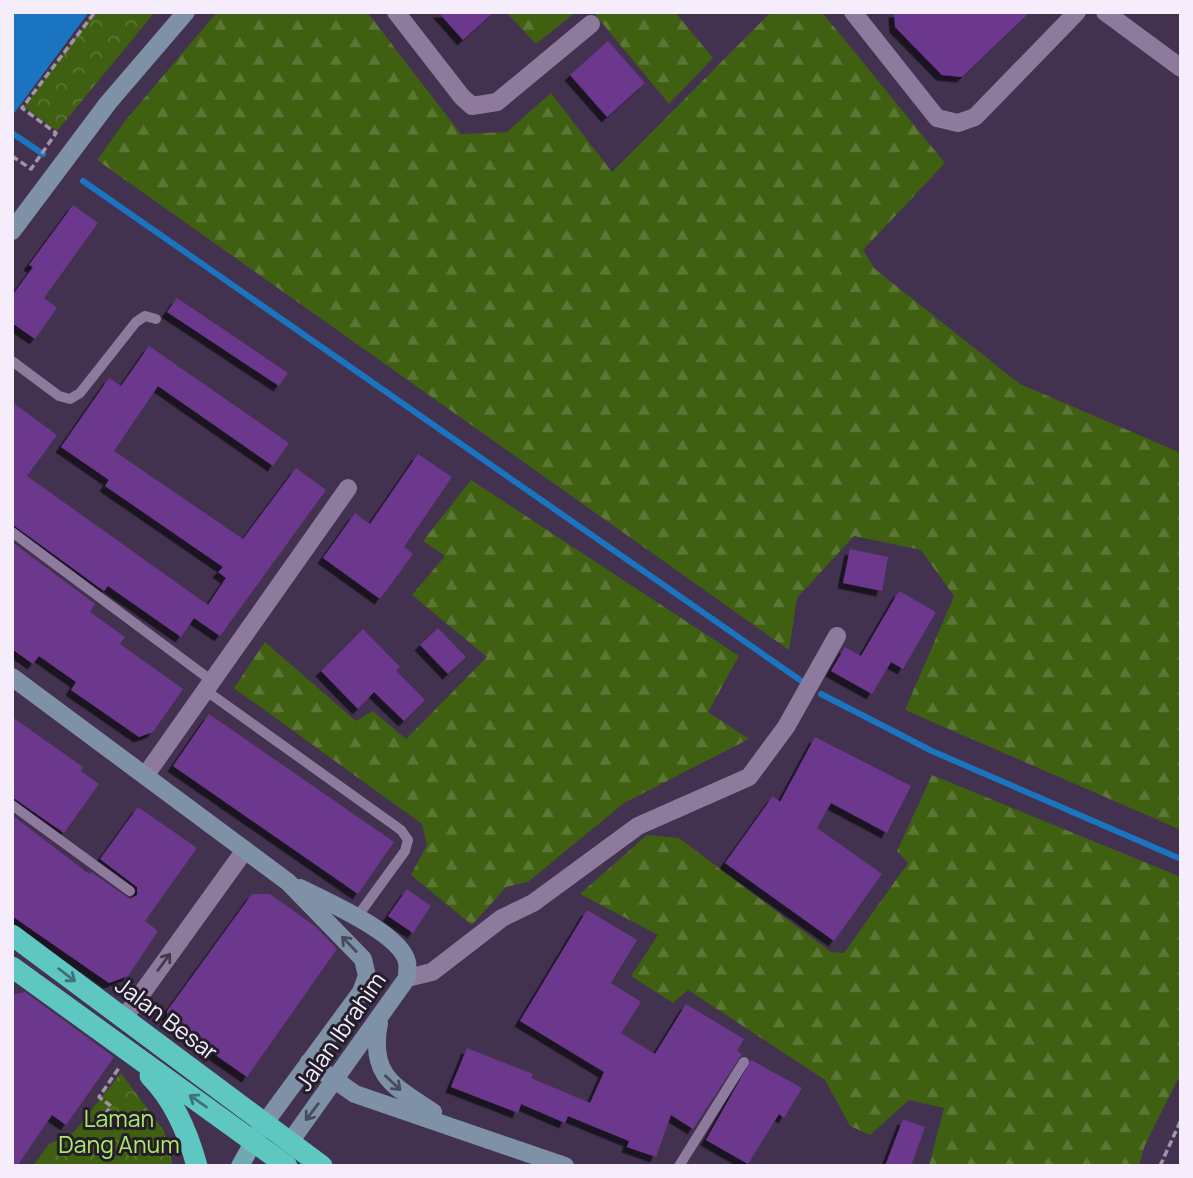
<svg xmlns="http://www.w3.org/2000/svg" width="1193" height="1178" font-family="Manrope,sans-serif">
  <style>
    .forest { fill: url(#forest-firs) }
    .park { fill: url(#park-crowns) }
    .water { fill: #1b74c0 }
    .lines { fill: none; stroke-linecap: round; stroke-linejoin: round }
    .stream { stroke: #1b74c0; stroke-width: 6 }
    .building { fill: #6c378e; filter: url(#shadow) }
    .path { stroke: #a194aa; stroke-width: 3.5; stroke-dasharray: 7 3.5; stroke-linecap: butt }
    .lane { stroke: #8d7a9c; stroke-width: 10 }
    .street { stroke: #8d7a9c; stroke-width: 18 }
    .secondary { stroke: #7f91a7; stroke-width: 18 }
    .primary { stroke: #71a8b2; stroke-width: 18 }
    .highway { stroke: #5ec7c1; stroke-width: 21 }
    .oneway { stroke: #484b5c }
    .oneway2 { stroke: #44394c }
    .oneway3 { stroke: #417276 }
    .labels { text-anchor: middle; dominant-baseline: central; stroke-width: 6; stroke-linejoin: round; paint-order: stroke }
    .street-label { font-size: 23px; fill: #f5edfc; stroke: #241d2a }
    .park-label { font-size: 23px; fill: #aee967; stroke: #241d2a }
  </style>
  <defs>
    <pattern id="forest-firs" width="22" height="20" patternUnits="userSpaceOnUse" patternTransform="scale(1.75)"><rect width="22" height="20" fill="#3f5f11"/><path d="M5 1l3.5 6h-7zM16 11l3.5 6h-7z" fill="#5b7635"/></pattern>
    <pattern id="park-crowns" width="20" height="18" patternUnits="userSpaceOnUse" patternTransform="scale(1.75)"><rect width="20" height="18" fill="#3f5f11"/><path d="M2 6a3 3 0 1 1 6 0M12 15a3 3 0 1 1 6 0" fill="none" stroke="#5b7635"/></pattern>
    <filter id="shadow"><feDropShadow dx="-5.5" dy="5.5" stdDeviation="0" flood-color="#0009"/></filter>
  </defs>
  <rect width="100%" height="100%" fill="#42314f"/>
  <g class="forest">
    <path d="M217 12H367L461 134 507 132 551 93 612 172 771 12H822L945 163 863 250 875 269 1020 384 1181 453V830L905 710 954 596 921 550 854 536 797 598 789 650 97 160 125 121Z"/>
    <path d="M506 12H576L536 44Z"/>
    <path d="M593 12H675L713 58 669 104Z"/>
    <path d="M471 480 739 656 708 712 749 739 624 803 528 882 506 887 472 925 411 875 427 845 422 824 234 688 265 642 356 721 373 711 406 739 487 657 412 595 445 556 423 541Z"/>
    <path d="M932 775 1181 877V1073L1145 1145 1139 1166H929L944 1108 909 1100 870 1135 850 1126 825 1080 688 990 673 1003 631 976 658 935 580 894 647 835 679 838 831 952 844 953 908 863 897 851Z"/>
  </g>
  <g class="park">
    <path d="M94 12H155L57 131 24 107Z"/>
    <path d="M121 1073 164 1131 173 1166H33L49 1144 74 1132Z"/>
  </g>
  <path class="water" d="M12 12H89L12 116Z"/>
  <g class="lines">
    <g class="stream">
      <path d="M12 133 43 154"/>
      <path d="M83 181 800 680"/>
      <path d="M821 694 932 751 1181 859"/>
    </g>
  </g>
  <g class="building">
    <path d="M438 12H494L463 40Z"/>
    <path d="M894 12H1030L962 77 942 75 895 27Z"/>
    <path d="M608 41 645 83 607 117 570 75Z"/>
    <path d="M73 205 98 223 44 298 57 308 35 339 12 323V296L33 267 29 265Z"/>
    <path d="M177 298 288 373 279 386 167 312Z"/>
    <path d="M149 346 289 443 273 466 158 386 114 451 243 539 296 468 326 490 220 636 194 618 181 637 108 586 104 591 12 524V402L57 435 27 476 208 605 226 578 218 572 223 567 105 486 109 480 61 447 109 378 121 386Z"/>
    <path d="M418 454 452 477 404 547 413 554 380 599 323 558 355 513 370 524Z"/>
    <path d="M12 542 95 604 90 612 125 637 120 644 183 689 153 732 139 737 71 690 76 682 39 656 33 664 12 649Z"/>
    <path d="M850 549 888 557 882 591 843 583Z"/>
    <path d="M899 591 936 612 903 669 891 662 872 694 831 671 845 647 861 656Z"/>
    <path d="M438 628 466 657 448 674 420 645Z"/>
    <path d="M363 629 400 667 396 671 425 700 404 721 374 692 358 709 321 671Z"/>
    <path d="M209 714 394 842 358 894 173 766Z"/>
    <path d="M12 717 83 767 81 771 99 784 64 833 12 797Z"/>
    <path d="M815 737 911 786 887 833 831 803 817 828 882 874 834 941 725 863 773 796 780 802Z"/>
    <path d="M138 807 197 848 145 921 158 931 128 976 109 983 12 916V815L89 874 91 872 130 899 137 895V887L100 859Z"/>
    <path d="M407 889 431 906 413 933 388 916Z"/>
    <path d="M252 894H270L316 927 337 949 247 1077 168 1022 167 1011Z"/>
    <path d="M587 910 637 940 611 983 641 1002 621 1033 655 1054 686 1004 744 1039 737 1051 742 1054 693 1129 671 1115 656 1157 627 1147 629 1141 568 1116 565 1123 521 1104 518 1113 451 1087 467 1048 533 1074 531 1078 590 1103 604 1072 520 1021Z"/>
    <path d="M25 992 114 1057 66 1125 52 1115 17 1166H12V995Z"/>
    <path d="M751 1060 802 1088 784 1118 779 1114 748 1164 706 1140Z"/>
    <path d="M903 1119 925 1127 911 1166H885Z"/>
  </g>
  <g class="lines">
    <g class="path">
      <path d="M12 156 31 169 56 133 22 108 95 12"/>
      <path d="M99 1123 111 1106 99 1097 119 1068"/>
      <path d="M1160 1166 1181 1120"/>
    </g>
    <g class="lane">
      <path d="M12 361 59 396 70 399 80 393 136 322 145 316 156 319"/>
      <path d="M12 532 212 681"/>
      <path d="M205 690 401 830 408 840 405 851 357 917"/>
      <path d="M12 805 130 891"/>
      <path d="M679 1166 744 1062"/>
    </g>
    <g class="street">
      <path d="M396 12 462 97 472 106 497 102 591 24"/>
      <path d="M853 12 937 118 958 123 975 117 1077 12"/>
      <path d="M1105 12 1181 68"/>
      <path d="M145 776 348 488"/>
      <path d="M407 978 432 972 502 918 533 903 638 826 749 777 786 727 837 636"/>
      <path d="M124 1018 245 850"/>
    </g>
    <g class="secondary">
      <path d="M12 231 108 103 186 12"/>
      <path d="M12 677 288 882 363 959 367 976 361 992 264 1124"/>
      <path d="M379 1023C369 1075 393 1086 433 1112"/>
      <path d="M309 1062 355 1094 565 1166"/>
      <path d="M290 1142 407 978C407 973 408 966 407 962 401 933 325 901 300 888"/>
    </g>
    <path class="primary" d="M240 1166 260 1130"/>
    <g class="highway">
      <path d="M12 935 322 1166"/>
      <path d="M12 967 287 1166"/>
      <path d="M150 1076C174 1100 188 1133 197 1166"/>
    </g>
  </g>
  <defs><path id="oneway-shaft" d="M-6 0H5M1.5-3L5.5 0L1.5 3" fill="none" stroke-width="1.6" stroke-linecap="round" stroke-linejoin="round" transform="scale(1.75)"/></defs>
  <g class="oneway">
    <use href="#oneway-shaft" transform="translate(349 944) rotate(-134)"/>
    <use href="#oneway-shaft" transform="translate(393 1083) rotate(43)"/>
    <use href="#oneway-shaft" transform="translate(312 1112) rotate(127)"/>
  </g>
  <use class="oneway2" href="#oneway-shaft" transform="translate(164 962) rotate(-54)"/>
  <g class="oneway3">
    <use href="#oneway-shaft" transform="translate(67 975) rotate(37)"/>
    <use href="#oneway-shaft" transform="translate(198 1101) rotate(-145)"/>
  </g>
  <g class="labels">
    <g class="street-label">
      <text transform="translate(167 1018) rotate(37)">Jalan Besar</text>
      <text transform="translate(340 1031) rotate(-55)">Jalan Ibrahim</text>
    </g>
    <g class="park-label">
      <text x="119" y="1118">Laman<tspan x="119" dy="26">Dang Anum</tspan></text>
    </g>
  </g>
  <rect width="1193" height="1178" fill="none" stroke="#f5edfc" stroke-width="28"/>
</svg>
